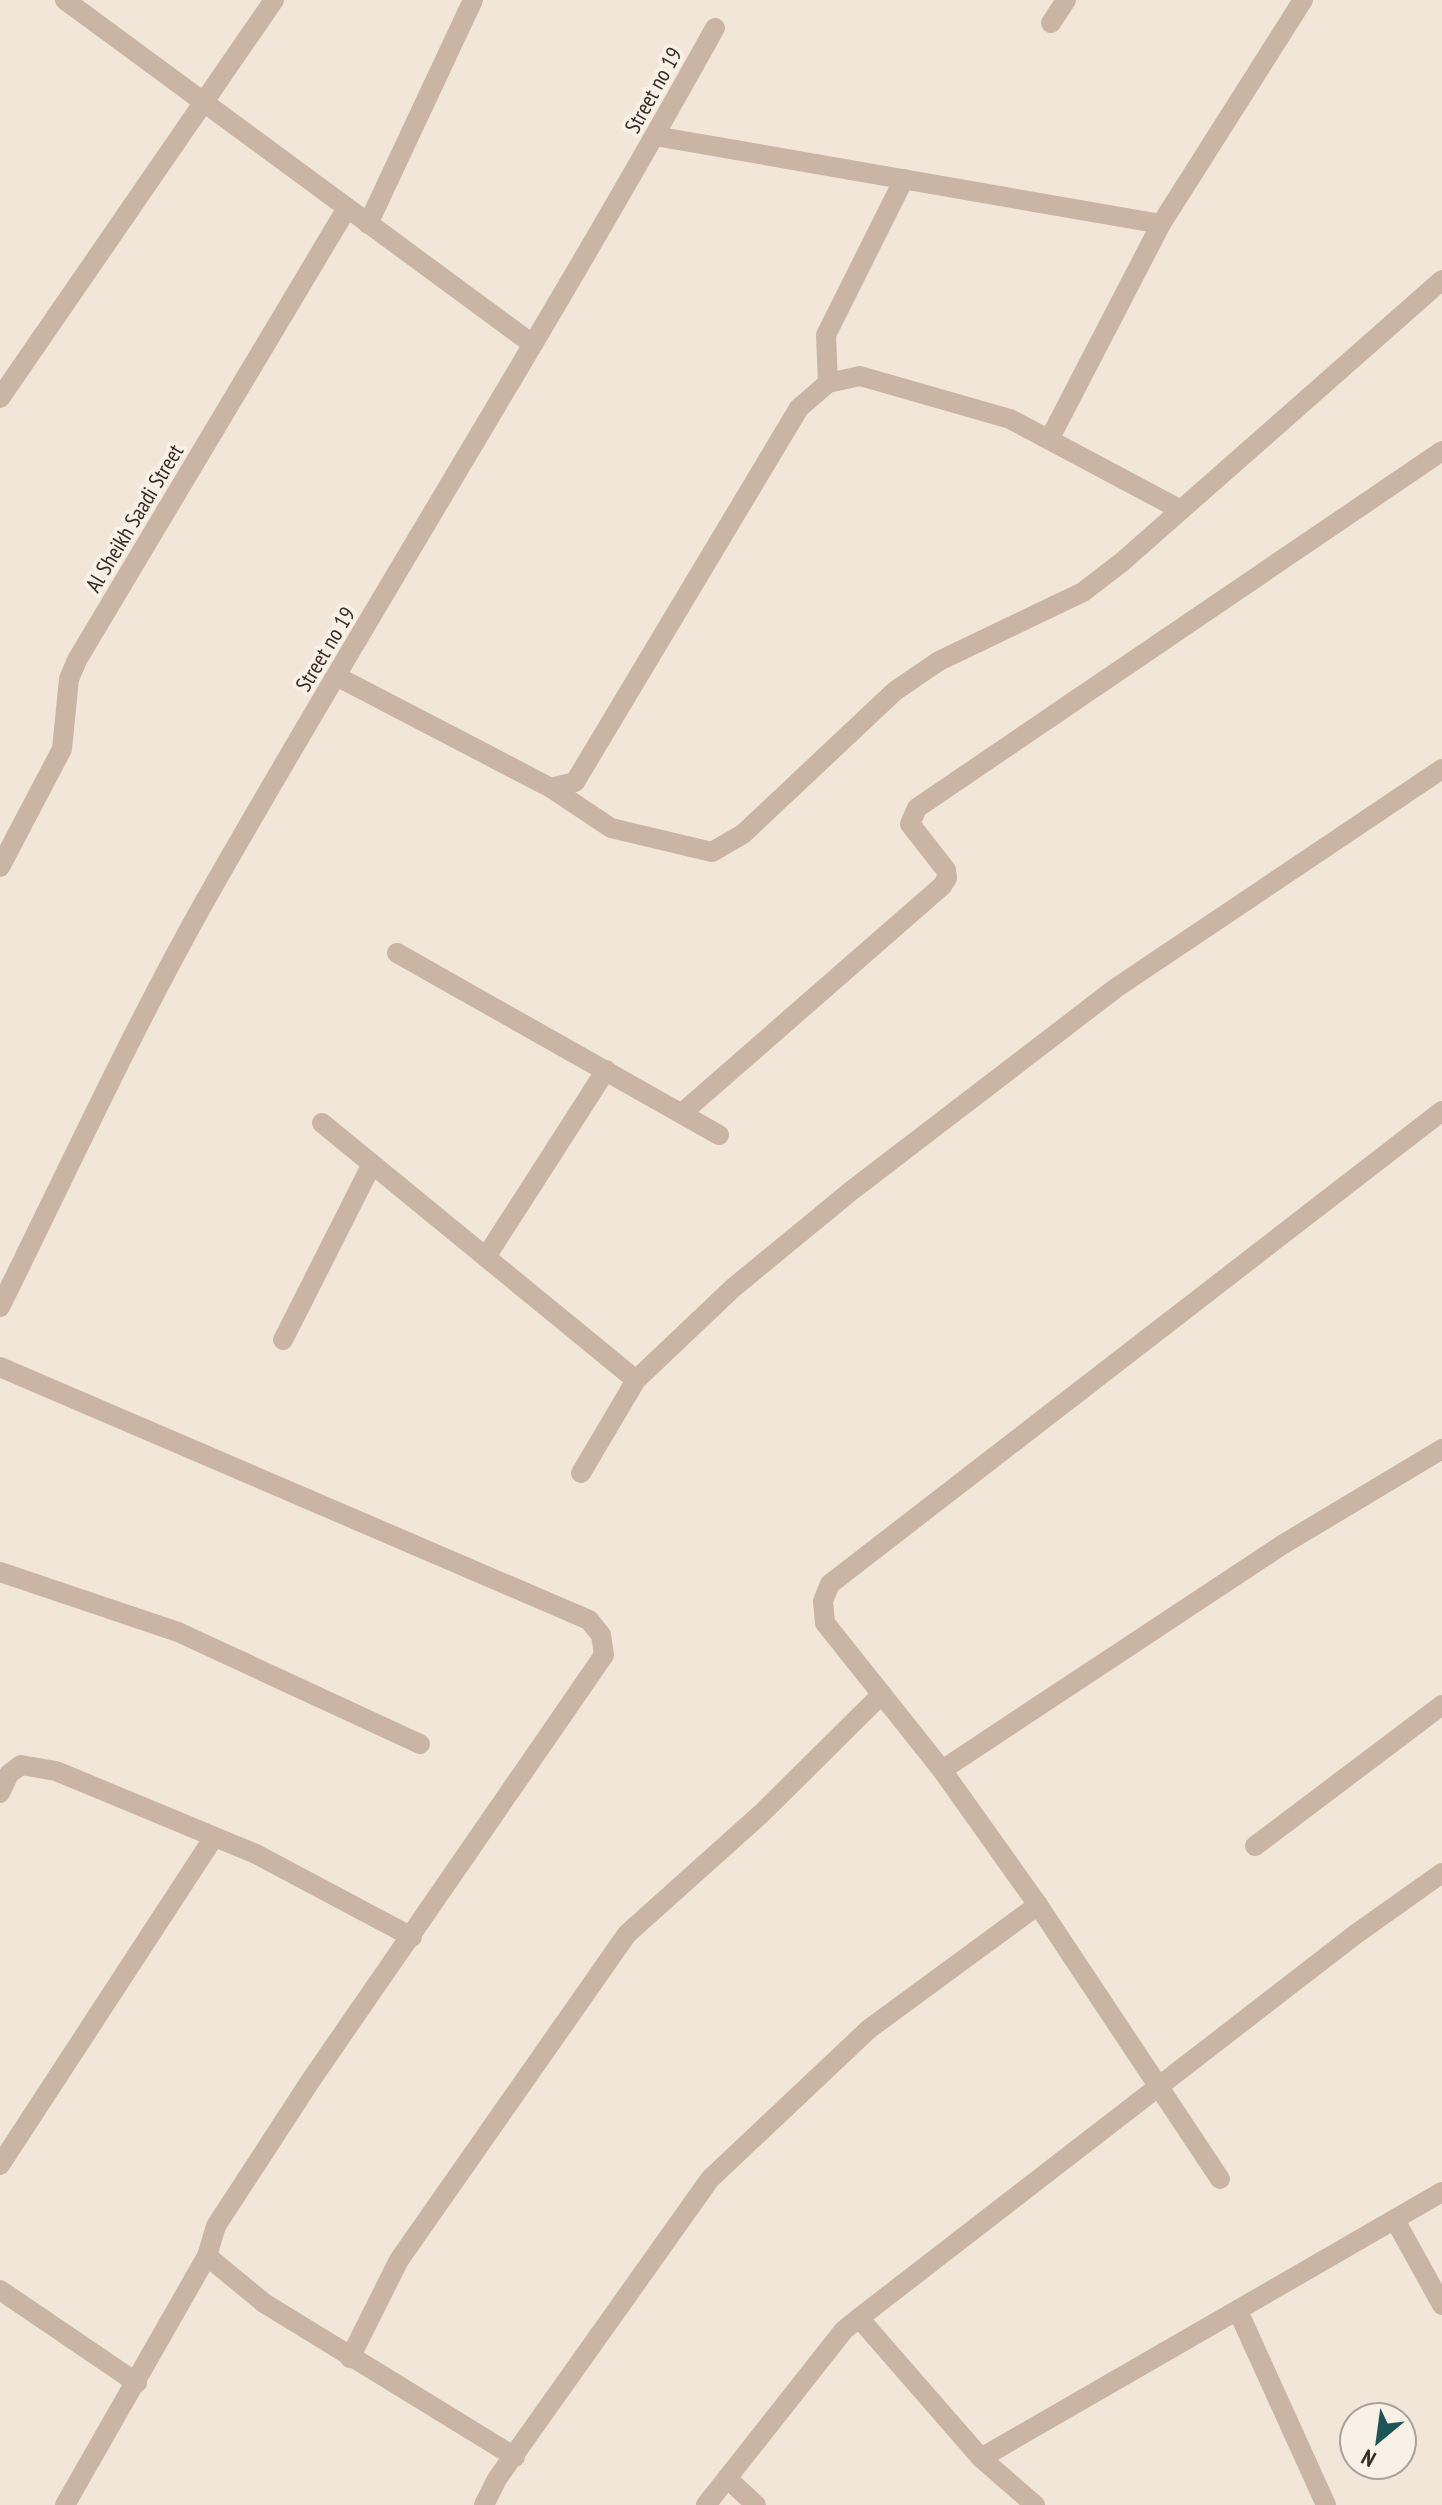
<svg xmlns="http://www.w3.org/2000/svg" width="1442" height="2505" font-family="'PT Sans Narrow',sans-serif">
  <style>
    .lines { fill: none; stroke-linecap: round; stroke-linejoin: round }
    .minor { stroke: #cab5a5; stroke-width: 20 }
    .labels { text-anchor: middle; dominant-baseline: central; stroke-width: 8; stroke-linejoin: round; paint-order: stroke }
    .street-label { font-size: 22px; fill: #362b27; stroke: #f9f0e6 }
  </style>
  <rect width="100%" height="100%" fill="#f2e6d9"/>
  <g class="lines">
    <g class="minor">
      <path d="M65 0 531 343"/>
      <path d="M1051 23 1066 0"/>
      <path d="M655 136 1161 224"/>
      <path d="M368 224 473 0"/>
      <path d="M828 383 826 335 904 179"/>
      <path d="M0 398 274 0"/>
      <path d="M1050 438 1161 224 1303 0"/>
      <path d="M336 676 551 788 611 828 712 852 743 834 895 691 939 661 1083 592 1122 562 1442 280"/>
      <path d="M551 788 575 782 799 408 828 383 860 376 1010 419 1181 510"/>
      <path d="M0 867 62 749 69 679 77 660 347 208"/>
      <path d="M397 953 719 1135"/>
      <path d="M682 1113 942 886 947 878 946 870 910 824 917 808 1442 451"/>
      <path d="M322 1123 636 1380"/>
      <path d="M486 1257 606 1070"/>
      <path d="M0 1307C68 1170 131 1032 206 899 372 607 552 322 715 28"/>
      <path d="M283 1340 372 1164"/>
      <path d="M0 1367 589 1620 601 1635 604 1655 311 2080 216 2226 207 2256 65 2505"/>
      <path d="M581 1473 636 1380 733 1288 851 1191 1116 988 1442 769"/>
      <path d="M0 1572 178 1632 420 1744"/>
      <path d="M942 1770 1282 1545 1442 1449"/>
      <path d="M0 1793 9 1774 21 1765 56 1771 256 1854 412 1937"/>
      <path d="M1255 1846 1442 1705"/>
      <path d="M0 2165 214 1837"/>
      <path d="M1220 2179 1038 1905 942 1770 825 1623 823 1601 830 1584 1442 1111"/>
      <path d="M1395 2220 1442 2305"/>
      <path d="M207 2256 264 2303 515 2457"/>
      <path d="M0 2290 137 2383"/>
      <path d="M1238 2311 1326 2505"/>
      <path d="M859 2318 1356 1934 1442 1873"/>
      <path d="M350 2358 399 2260 627 1934 762 1813 882 1694"/>
      <path d="M981 2458 1442 2192"/>
      <path d="M727 2478 756 2505"/>
      <path d="M484 2505 497 2479 710 2179 869 2029 1038 1905"/>
      <path d="M706 2505 844 2330 859 2318 981 2458 1035 2505"/>
    </g>
  </g>
  <g class="labels">
    <g class="street-label">
      <text transform="translate(653 90) rotate(-61)">Street no 19</text>
      <text transform="translate(134 518) rotate(-59)">Al Sheikh Saadi Street</text>
      <text transform="translate(325 649) rotate(-59)">Street no 19</text>
    </g>
  </g>
  <g transform="translate(1378 2441) rotate(209)"><circle r="38" fill="#f9f0e6" stroke="#aba19a" stroke-width="2"/>
  <path d="M0-6L14 30L0 20L-14 30Z" fill="#1c5558"/>
  <text y="-12" font-size="22" font-weight="bold" text-anchor="middle" fill="#362b27">N</text>
  </g>
</svg>
